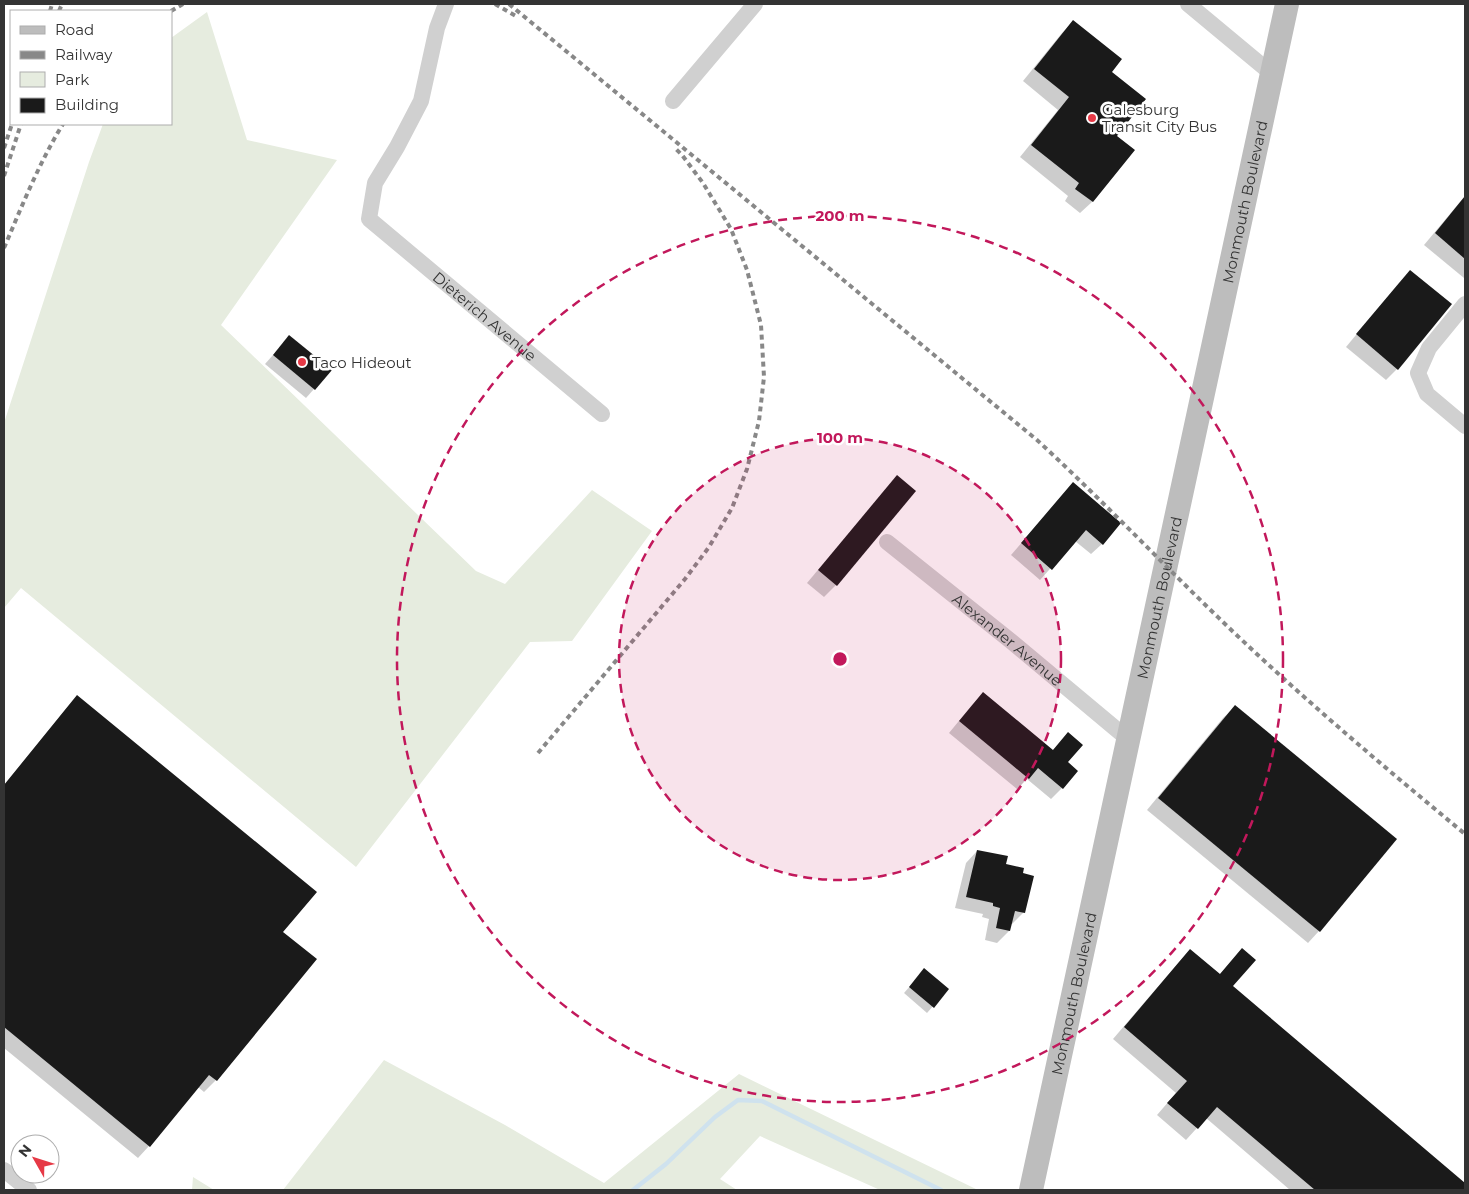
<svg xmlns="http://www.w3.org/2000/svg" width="1469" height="1194" font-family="Montserrat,sans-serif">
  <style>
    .green { fill: #e6ecdf }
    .shadow { fill: #0003 }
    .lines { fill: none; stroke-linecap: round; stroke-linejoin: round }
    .stream { stroke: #cfe2ee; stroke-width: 4.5 }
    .building { fill: #1a1a1a }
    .street { stroke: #d0d0d0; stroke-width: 16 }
    .secondary { stroke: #bdbdbd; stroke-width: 24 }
    .rail { stroke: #888; stroke-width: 4; stroke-dasharray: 5 4; stroke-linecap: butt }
    .ring { fill: none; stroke: #c2185b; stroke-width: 2.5; stroke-dasharray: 9 6 }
    .poi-dot { fill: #e63946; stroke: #fff; stroke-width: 2 }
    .labels { text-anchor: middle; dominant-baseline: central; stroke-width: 5; stroke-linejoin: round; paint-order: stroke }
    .poi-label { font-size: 15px; fill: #333; stroke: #fff; text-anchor: start }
    .street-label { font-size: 15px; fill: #333; stroke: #fff }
    .centre { fill: #c2185b; stroke: #fff; stroke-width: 2.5 }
    .ring-label { font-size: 15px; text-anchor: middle; font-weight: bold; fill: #c2185b; stroke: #fff; stroke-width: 5; stroke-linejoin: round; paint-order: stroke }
  </style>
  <rect width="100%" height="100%" fill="#fff"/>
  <g class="green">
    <path d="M207 12 247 140 337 160 221 325 476 571 505 584 592 490 652 531 572 641 530 642 356 867 21 588 4 608V423L89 162 103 124H171V38Z"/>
    <path d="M384 1060 505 1125 604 1183 739 1074 978 1190H880L760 1136 720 1179 737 1190H283Z"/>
    <path d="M193 1177 214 1190H192Z"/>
  </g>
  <g class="shadow">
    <path d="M1073 22 1110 72 1115 136 1133 150 1092 202 1080 213 1065 201 1068 196 1020 157 1058 110 1023 81 1062 33Z"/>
    <path d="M1465 196V277L1464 278 1424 245Z"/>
    <path d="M1411 271 1397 369 1386 380 1346 347 1399 283Z"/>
    <path d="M289 337 314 389 306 398 265 364Z"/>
    <path d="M897 477 914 491 836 585 824 597 807 583 886 489Z"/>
    <path d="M1063 495 1102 544 1091 554 1075 541 1040 580 1011 555Z"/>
    <path d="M983 694 1052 751 1068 734 1062 788 1051 799 1027 779 1017 789 949 733 972 705Z"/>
    <path d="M77 697 282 933 216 1080 204 1092 198 1087 149 1146 138 1158 4 1048V785L66 709Z"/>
    <path d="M1235 707 1395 840 1319 931 1308 943 1147 810 1223 718Z"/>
    <path d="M977 851 1005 865 1024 912 1012 924H1011L1009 931 997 943 985 940 989 919 982 917 983 914 955 908 966 863Z"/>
    <path d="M1190 950 1219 975 1242 950 1232 986 1465 1185V1190H1290L1206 1118 1186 1140 1157 1115 1176 1093 1113 1039 1179 962Z"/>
    <path d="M919 976 947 990 927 1013 904 993Z"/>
  </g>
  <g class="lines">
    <path class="stream" d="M633 1190 666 1164 715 1117 738 1100 762 1101 941 1190"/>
  </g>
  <g class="building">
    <path d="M1073 20 1122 59 1112 72 1146 99 1117 136 1135 150 1093 202 1075 189 1079 183 1031 145 1069 97 1034 69Z"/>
    <path d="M1465 196V259L1435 233Z"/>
    <path d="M1410 270 1452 304 1398 370 1356 334Z"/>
    <path d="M289 335 332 370 315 390 273 355Z"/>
    <path d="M897 475 916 491 837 586 818 570Z"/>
    <path d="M1073 482 1121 523 1103 545 1086 530 1052 570 1021 543Z"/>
    <path d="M983 692 1053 750 1068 732 1083 745 1068 762 1078 771 1063 789 1038 768 1029 779 959 721Z"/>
    <path d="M77 695 317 892 283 932 317 959 217 1081 209 1075 150 1147 4 1027V785Z"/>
    <path d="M1235 705 1397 839 1320 932 1158 798Z"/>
    <path d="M977 850 1008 856 1006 864 1024 868 1023 873 1034 876 1025 913 1015 911 1010 931 996 928 1000 908 993 906V903L966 897Z"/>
    <path d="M1242 948 1256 960 1233 986 1465 1183V1190H1315L1217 1107 1198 1129 1167 1103 1187 1081 1124 1027 1190 949 1220 974Z"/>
    <path d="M924 968 949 989 934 1008 909 987Z"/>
  </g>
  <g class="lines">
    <g class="street">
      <path id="s1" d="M446 4 437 28 421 101 397 147 375 183 369 219 602 414"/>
      <path d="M1188 4 1271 73"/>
      <path d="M673 101 755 4"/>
      <path d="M1465 304 1429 348 1418 373 1427 394 1465 426"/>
      <path id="s2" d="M887 542 1012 642 1128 739"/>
      <path d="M4 1170 29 1190"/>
    </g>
    <path class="secondary" id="s3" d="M1031 1190 1287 4"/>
    <g class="rail">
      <path d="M495 4 516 16"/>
      <path d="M509 4 1037 440C1113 510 1183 586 1259 656 1326 718 1395 776 1465 834"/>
      <path d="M50 11 52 4"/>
      <path d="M59 11 62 4"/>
      <path d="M171 11 183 4"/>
      <path d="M4 148 12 124"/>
      <path d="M4 176 21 124"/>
      <path d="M4 248C22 206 39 163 63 124"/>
      <path d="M538 753 685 579 709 547 732 508 747 469 759 421 764 377 761 325 747 270 731 229 703 183 682 155 674 147"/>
    </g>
  </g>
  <circle cx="840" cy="659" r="221" fill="#c2185b" fill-opacity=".12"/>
  <g class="ring">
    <circle cx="840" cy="659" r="221"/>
    <circle cx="840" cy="659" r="443"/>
  </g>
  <g class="poi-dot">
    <circle cx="1092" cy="118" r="5"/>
    <circle cx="302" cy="362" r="5"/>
  </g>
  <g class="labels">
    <g class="poi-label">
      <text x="1102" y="109">Galesburg<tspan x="1102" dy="17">Transit City Bus</tspan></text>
      <text x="312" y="362">Taco Hideout</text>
    </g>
    <g class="street-label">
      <text stroke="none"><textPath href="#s3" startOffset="1011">Monmouth Boulevard</textPath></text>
      <text stroke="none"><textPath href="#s1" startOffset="382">Dieterich Avenue</textPath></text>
      <text stroke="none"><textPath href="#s3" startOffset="606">Monmouth Boulevard</textPath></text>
      <text stroke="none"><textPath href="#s2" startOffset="155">Alexander Avenue</textPath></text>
      <text stroke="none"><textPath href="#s3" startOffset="201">Monmouth Boulevard</textPath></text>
    </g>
  </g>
  <circle cx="840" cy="659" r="8" class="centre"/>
  <g class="ring-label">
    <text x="840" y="221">200 m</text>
    <text x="840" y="443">100 m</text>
  </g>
  <rect width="1469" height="1194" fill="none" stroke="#333333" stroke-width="10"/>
  <rect x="10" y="10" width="162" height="115" fill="#ffffff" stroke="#adadad"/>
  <rect x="20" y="26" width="25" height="8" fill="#bdbdbd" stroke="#adadad"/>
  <text x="55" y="35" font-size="15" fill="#333333">Road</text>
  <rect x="20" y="51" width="25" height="8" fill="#888888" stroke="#adadad"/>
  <text x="55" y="60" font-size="15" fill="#333333">Railway</text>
  <rect x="20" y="72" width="25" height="15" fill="#e6ecdf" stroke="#adadad"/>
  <text x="55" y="85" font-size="15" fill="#333333">Park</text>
  <rect x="20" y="98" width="25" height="15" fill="#1a1a1a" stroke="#adadad"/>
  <text x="55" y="110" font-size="15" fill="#333333">Building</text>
  <g transform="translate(35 1159) rotate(309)"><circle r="24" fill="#ffffff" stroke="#adadad"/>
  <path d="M0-4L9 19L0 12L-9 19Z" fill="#e63946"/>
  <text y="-8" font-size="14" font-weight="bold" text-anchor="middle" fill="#333333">N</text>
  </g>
</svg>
